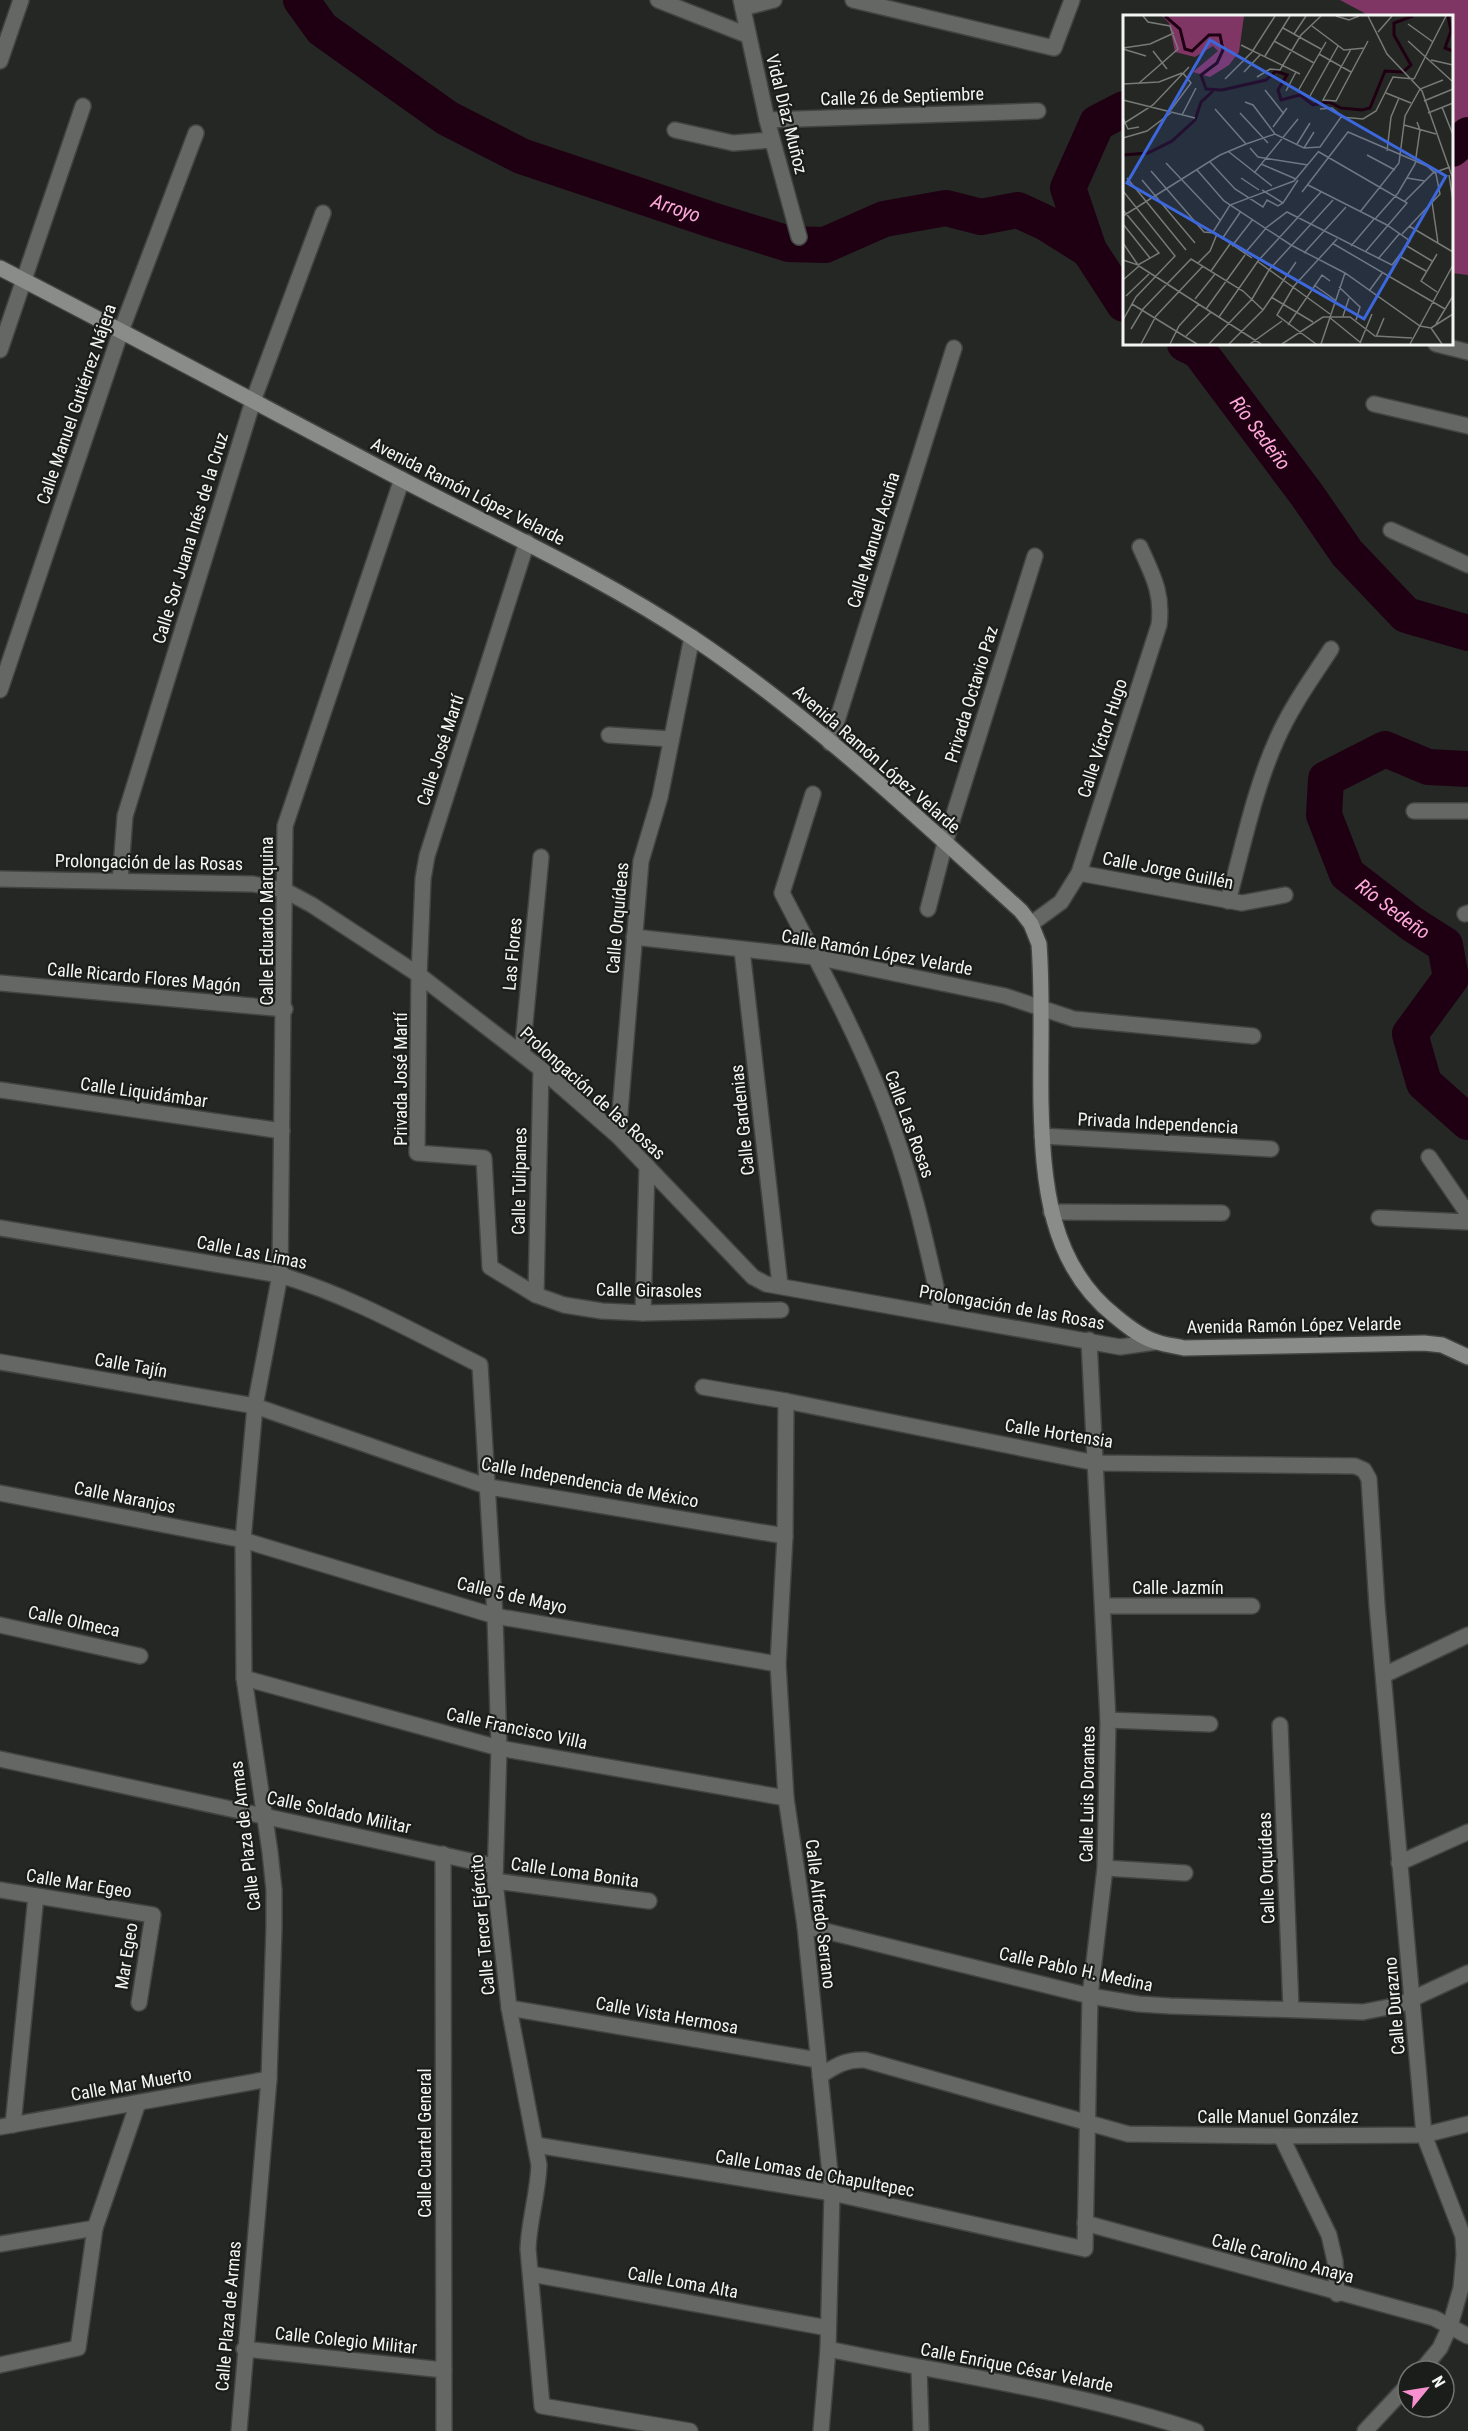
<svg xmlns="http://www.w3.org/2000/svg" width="1468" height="2431" font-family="'Roboto Condensed',sans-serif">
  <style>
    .forest { fill: #803665 }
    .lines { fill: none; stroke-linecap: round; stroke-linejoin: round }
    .river { stroke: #1f0013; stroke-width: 36 }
    .street-casing { stroke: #414440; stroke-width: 18 }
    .secondary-casing { stroke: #414440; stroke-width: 18 }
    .street { stroke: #656765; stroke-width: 15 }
    .secondary { stroke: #898c89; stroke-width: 15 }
    .labels { text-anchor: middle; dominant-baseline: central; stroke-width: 4.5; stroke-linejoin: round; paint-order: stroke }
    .street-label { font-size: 18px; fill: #f4f6f3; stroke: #1a1d19 }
    .water-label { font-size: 20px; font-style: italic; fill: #fda8d9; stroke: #1a1d19 }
    .inset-river { fill: none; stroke: #1f0013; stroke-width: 3 }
    .inset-road { fill: none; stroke: #777a76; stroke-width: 1.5 }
    .view { fill: #3d67dc; fill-opacity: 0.15; stroke: #3d67dc; stroke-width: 3 }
    .inset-edge { fill: none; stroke: #f4f6f3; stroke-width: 3 }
  </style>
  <rect width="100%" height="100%" fill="#242723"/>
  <path class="forest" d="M1340 0H1468V275L1452 273V16H1370Z"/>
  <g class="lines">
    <g class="river">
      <path id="s1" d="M301 0 322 29 447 118 521 156 715 221 789 244 825 245 884 219 946 208 981 217 1018 210 1046 223 1089 250"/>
      <path d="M1124 109 1097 123 1068 188 1089 250 1124 304"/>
      <path d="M1452 149 1468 135"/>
      <path id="s2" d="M1185 344 1199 351 1307 495 1347 553 1406 615 1468 633"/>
      <path id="s3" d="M1468 769 1428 767 1385 749 1326 779 1324 815 1347 874 1412 924 1445 945 1451 978 1410 1034 1424 1083 1468 1122"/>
    </g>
    <defs>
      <g id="street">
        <path d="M658 0 747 35"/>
        <path d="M741 0 767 120 799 237"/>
        <path d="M853 0 1054 48 1072 0"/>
        <path d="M743 8 774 0"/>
        <path d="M0 61 21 0"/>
        <path d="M767 120 1038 111"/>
        <path d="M675 130 733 143 772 140"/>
        <path d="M1436 344 1468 352"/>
        <path d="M0 350 83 106"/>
        <path d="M1374 404 1468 426"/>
        <path d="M1391 530 1468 565"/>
        <path d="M527 542 427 856 423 879 419 975 417 1153 484 1158 490 1267 536 1295 564 1305 602 1311 643 1313 781 1310"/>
        <path d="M0 690 121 331 196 133"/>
        <path d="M609 735 671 739"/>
        <path d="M830 743 954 348"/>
        <path d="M813 794 782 893C817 961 854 1028 882 1099 910 1168 926 1241 942 1314"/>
        <path d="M1414 811H1468"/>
        <path d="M1079 873 1242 903 1285 895"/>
        <path d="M0 879 253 884 284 890 312 905 419 975 541 1069 618 1136 753 1277 766 1284 1120 1347 1156 1342"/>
        <path d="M120 881 125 816 253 401 323 213"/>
        <path d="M1228 901C1243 847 1254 790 1277 739 1291 707 1312 678 1331 649"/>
        <path d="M928 909 945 843 1035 556"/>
        <path d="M1465 914 1468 913"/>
        <path d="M1031 924 1061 902 1079 873 1159 625C1163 593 1153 576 1140 547"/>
        <path d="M634 937 815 957 1005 996 1074 1019 1253 1036"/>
        <path d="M742 950 780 1285"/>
        <path d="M0 983 285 1009"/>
        <path d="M522 1054 541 857"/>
        <path d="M0 1090 282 1131"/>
        <path d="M618 1136 641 861 660 797 692 637"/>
        <path d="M1042 1136 1271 1149"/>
        <path d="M1429 1157 1468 1214"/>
        <path d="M1051 1212 1222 1213"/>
        <path d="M1379 1218 1468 1222"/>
        <path d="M0 1228 280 1275C351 1296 414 1332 480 1365L495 1616 499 1748 495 1881 509 2008 539 2165C538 2194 529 2220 528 2249L542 2406 690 2431"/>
        <path d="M536 1295 541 1069"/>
        <path d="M643 1313 647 1166"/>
        <path d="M0 1362 255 1406 489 1487 785 1536"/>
        <path d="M703 1387 786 1401 1096 1463 1355 1466 1364 1470 1369 1479 1377 1606 1424 2135 1463 2236 1464 2255 1461 2288 1450 2326 1440 2348 1421 2371"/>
        <path d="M786 1401 785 1536 778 1664 786 1798 805 1926 832 2193 828 2349 821 2431"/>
        <path d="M0 1493 243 1540 495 1616 778 1664"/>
        <path d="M1104 1606H1252"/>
        <path d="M0 1625 140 1656"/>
        <path d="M1384 1675 1468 1635"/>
        <path d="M244 1678 499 1748 786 1798"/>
        <path d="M1108 1720 1210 1724"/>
        <path d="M1280 1725 1291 2009"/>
        <path d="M0 1759 494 1866"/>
        <path d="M443 1854 444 2431"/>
        <path d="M1399 1863 1468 1832"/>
        <path d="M1105 1868 1185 1873"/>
        <path d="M495 1881 649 1901"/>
        <path d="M0 1890 153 1915 139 2003"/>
        <path d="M805 1926 1090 1996 1139 2004 1170 2006 1363 2012 1399 2005 1468 1973"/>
        <path d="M509 2008 818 2060"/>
        <path d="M820 2076C835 2066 846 2059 865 2060L1128 2134 1281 2136 1424 2135 1468 2124"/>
        <path d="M13 2125 36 1896"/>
        <path d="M0 2127 269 2079"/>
        <path d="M1281 2136 1329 2235 1335 2261 1337 2294"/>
        <path d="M536 2145 832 2193 1085 2249 1090 1996 1105 1868 1108 1720 1089 1340"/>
        <path d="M1085 2223 1434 2318 1468 2336"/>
        <path d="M0 2244 95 2228"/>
        <path d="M531 2274 828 2328"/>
        <path d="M244 2349 444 2370"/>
        <path d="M828 2349C951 2375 1076 2391 1196 2431"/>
        <path d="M0 2365 78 2348 95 2228 138 2103"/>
        <path d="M919 2368 921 2431"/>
        <path d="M239 2431 269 2079 274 1928V1890L270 1852 244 1678 243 1540 255 1406 280 1275 285 826 402 479"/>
        <path d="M1365 2431 1408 2385"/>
      </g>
      <path id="secondary" d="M0 268C134 337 266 408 399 478 498 530 600 576 693 638 811 717 916 816 1021 911L1031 924 1039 944C1043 997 1040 1051 1041 1104 1043 1182 1049 1264 1115 1316 1127 1326 1142 1338 1157 1342 1166 1345 1175 1346 1184 1348L1424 1343 1442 1345 1468 1357"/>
    </defs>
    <use href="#street" class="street-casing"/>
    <use href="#secondary" class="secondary-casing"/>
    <use href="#street" class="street"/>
    <use href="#secondary" class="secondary"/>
  </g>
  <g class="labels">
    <g class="street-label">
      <text transform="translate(902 96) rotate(-2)">Calle 26 de Septiembre</text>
      <text transform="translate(787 114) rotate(76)">Vidal Díaz Muñoz</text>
      <text transform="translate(76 404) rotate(-71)">Calle Manuel Gutiérrez Nájera</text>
      <text transform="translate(468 491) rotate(27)">Avenida Ramón López Velarde</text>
      <text transform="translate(190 538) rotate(-73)">Calle Sor Juana Inés de la Cruz</text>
      <text transform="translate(873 540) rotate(-73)">Calle Manuel Acuña</text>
      <text transform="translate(971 694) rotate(-73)">Privada Octavio Paz</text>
      <text transform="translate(1102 738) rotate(-72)">Calle Víctor Hugo</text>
      <text transform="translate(440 750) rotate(-72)">Calle José Martí</text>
      <text transform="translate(877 759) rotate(41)">Avenida Ramón López Velarde</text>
      <text transform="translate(149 862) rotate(1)">Prolongación de las Rosas</text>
      <text transform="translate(1168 870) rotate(11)">Calle Jorge Guillén</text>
      <text transform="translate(617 918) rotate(-85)">Calle Orquídeas</text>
      <text transform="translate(266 921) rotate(-90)">Calle Eduardo Marquina</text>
      <text transform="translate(877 952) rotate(10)">Calle Ramón López Velarde</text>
      <text transform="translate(512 954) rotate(-85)">Las Flores</text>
      <text transform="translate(144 977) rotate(5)">Calle Ricardo Flores Magón</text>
      <text transform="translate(400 1079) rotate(-90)">Privada José Martí</text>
      <text transform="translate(144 1092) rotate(8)">Calle Liquidámbar</text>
      <text transform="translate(593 1093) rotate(42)">Prolongación de las Rosas</text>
      <text transform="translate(742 1120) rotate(-96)">Calle Gardenias</text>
      <text transform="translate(1158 1123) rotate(3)">Privada Independencia</text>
      <text transform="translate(910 1124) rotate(70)">Calle Las Rosas</text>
      <text transform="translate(519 1181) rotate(-89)">Calle Tulipanes</text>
      <text transform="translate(252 1252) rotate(11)">Calle Las Limas</text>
      <text transform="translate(649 1290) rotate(1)">Calle Girasoles</text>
      <text transform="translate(1012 1307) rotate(10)">Prolongación de las Rosas</text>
      <text transform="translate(1294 1325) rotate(-1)">Avenida Ramón López Velarde</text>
      <text transform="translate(131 1365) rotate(10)">Calle Tajín</text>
      <text transform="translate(1059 1433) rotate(9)">Calle Hortensia</text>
      <text transform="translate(590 1482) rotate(10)">Calle Independencia de México</text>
      <text transform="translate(125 1497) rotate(11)">Calle Naranjos</text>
      <text x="1178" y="1587">Calle Jazmín</text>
      <text transform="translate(512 1595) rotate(13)">Calle 5 de Mayo</text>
      <text transform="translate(74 1621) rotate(12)">Calle Olmeca</text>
      <text transform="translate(517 1728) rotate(12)">Calle Francisco Villa</text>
      <text transform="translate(1087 1794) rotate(-89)">Calle Luis Dorantes</text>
      <text transform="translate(339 1812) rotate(12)">Calle Soldado Militar</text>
      <text transform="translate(245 1836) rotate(-97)">Calle Plaza de Armas</text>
      <text transform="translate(1266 1868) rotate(-92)">Calle Orquídeas</text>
      <text transform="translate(575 1872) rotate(8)">Calle Loma Bonita</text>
      <text transform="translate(79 1883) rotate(9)">Calle Mar Egeo</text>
      <text transform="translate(821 1914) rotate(83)">Calle Alfredo Serrano</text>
      <text transform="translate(482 1925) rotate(-95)">Calle Tercer Ejército</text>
      <text transform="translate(126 1956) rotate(-81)">Mar Egeo</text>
      <text transform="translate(1076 1969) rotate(12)">Calle Pablo H. Medina</text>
      <text transform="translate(1394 2006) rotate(-95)">Calle Durazno</text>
      <text transform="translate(667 2015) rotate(10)">Calle Vista Hermosa</text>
      <text transform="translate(131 2084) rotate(-10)">Calle Mar Muerto</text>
      <text x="1278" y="2116">Calle Manuel González</text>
      <text transform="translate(424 2143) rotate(-90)">Calle Cuartel General</text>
      <text transform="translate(815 2173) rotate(10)">Calle Lomas de Chapultepec</text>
      <text transform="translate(1283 2258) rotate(15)">Calle Carolino Anaya</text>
      <text transform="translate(683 2282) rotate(10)">Calle Loma Alta</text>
      <text transform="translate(228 2316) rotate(-85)">Calle Plaza de Armas</text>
      <text transform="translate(346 2340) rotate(6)">Calle Colegio Militar</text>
      <text transform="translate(1017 2367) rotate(11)">Calle Enrique César Velarde</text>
    </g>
    <g class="water-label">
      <text stroke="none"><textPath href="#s1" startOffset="436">Arroyo</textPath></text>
      <text stroke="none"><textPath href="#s2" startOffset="118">Río Sedeño</textPath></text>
      <text stroke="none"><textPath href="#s3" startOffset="310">Río Sedeño</textPath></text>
    </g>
  </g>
  <g transform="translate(1123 15)">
    <rect width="330" height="330" fill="#242723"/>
    <path d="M39 1H121L116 37 106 50 87 62 70 57 95 36 90 31 72 42 52 37 46 8Z" fill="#803665"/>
    <path class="inset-river" d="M42 1 57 14 62 34 69 36 86 20H97L100 35 94 48 78 60 83 74 99 75 143 65 153 56 164 60 155 75 158 85 177 80 190 90 206 87 218 93 239 95 247 93 262 56 280 57 288 50 271 20V8L290 1M325 1 328 16 322 33 330 36M0 140 25 138 49 126 72 105 78 87 90 76"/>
    <path class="inset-road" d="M213 1 226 5 236 1M245 1 264 39 299 76 330 164M285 9 310 27M189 11 221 35 242 33M160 13 198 34M255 17 269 1M171 19 183 1M151 26 191 48M285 26 330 67M118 30 177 59M0 33 27 29 51 18M0 34 23 41M228 34 200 85 213 86 245 26M30 36 44 54M196 39 228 57M142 41 167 1M308 45 330 50M121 57 137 40M134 62 147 54 157 55 178 20 198 1M102 64 129 37 152 1M291 64 323 1M0 69 36 67 59 58M15 69 55 34 47 11 25 7 20 1M142 75 161 99M163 76 173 57M175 76 203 27M263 78 288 88M187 81 215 31M0 85 72 103M301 86 330 74M122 87 130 90 152 119M319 92 330 120M92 94 123 129M197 94 209 93 219 101M47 96 68 68 60 58M117 98 145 128M305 98 330 88M59 100 73 73M0 103 5 114 16 112M0 109 30 90 66 52M281 110 313 119M150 112 164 93M0 123 24 116 49 97M174 129 187 108M127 133 135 142 185 150M181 133 191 117M264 136 268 102 276 83M106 137 149 171M196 137 284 188 243 236M244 140 272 155M87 147 112 174 140 192 144 185 155 191 160 188 175 165M43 148 97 205M138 149 173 164M74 155 101 186 168 230 222 258 297 311 308 313M28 156 81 217 92 218 129 243M131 158 175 104M326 160 330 186M4 163 63 235M118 163 136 175M284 163 302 166M19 165 72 228M139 175 160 188M0 176 52 241 13 282 0 305M179 177 225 117 304 151 313 159 317 179 279 219M281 187 310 158 327 152M309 187 315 228M0 195 36 238 15 250 0 245M237 197 276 148 282 101 297 74 320 65M0 201 97 140 123 129 152 119 181 133 197 132 218 102 240 104 253 96 270 62 291 64M252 204 275 178 292 149 297 115 294 107M0 209 27 243M286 211 330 237M90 217 107 190 171 166 196 136M99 224 118 196M0 228 15 250M209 228 322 294M109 231 130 204M228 231 251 204M284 231 309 246M122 238 144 212 164 197 269 250 287 226 264 210 185 170M181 238 223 192M276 241 303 256M255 244 277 218M134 246 207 299M75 248 87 236 94 219M16 251 138 329M88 256 107 229M0 265 16 251M191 270 212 285M216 272 237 292 233 305M246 276 260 257M314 277 298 266 314 239M3 281 26 259M148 282 190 307M72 284 92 259M9 289 74 329M83 294 122 240M220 301 226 283M96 302 135 246 198 177M206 302 238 328M313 309 330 281M165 310 199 260 207 266M308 313 330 299M308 313 319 329M8 314 20 294 68 244 120 276 140 295M63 321 88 297M253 322 261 303M237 328 249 299M18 329 33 301 80 251M47 329 56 311 76 289M86 329 129 284 146 255 210 185M106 329 140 295 173 247M127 329 159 306M159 329 200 302H227L252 321 289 323M193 329 154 300 171 271 214 224M198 329 222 258M287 329 330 250"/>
    <path class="view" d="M87 25 323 161 241 304 4 168Z"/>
    <rect width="330" height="330" class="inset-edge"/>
  </g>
  <g transform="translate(1426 2389) rotate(60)"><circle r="28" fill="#1a1d19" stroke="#717470" stroke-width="1.5"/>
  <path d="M0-4.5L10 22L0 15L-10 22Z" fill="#f790ce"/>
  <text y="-9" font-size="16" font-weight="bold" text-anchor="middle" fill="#f4f6f3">N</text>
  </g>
</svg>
